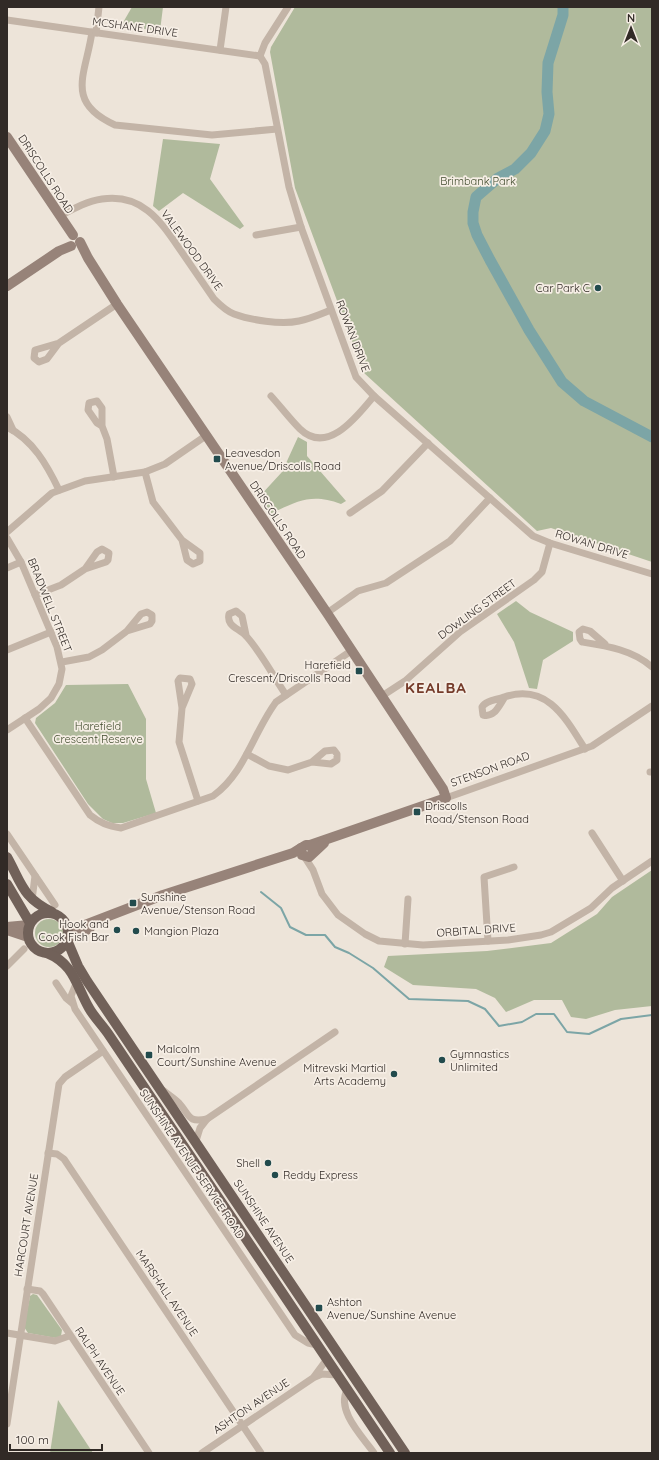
<svg xmlns="http://www.w3.org/2000/svg" width="659" height="1460" font-family="Quicksand,sans-serif">
  <style>
    .green { fill: #b0ba9c }
    .lines { fill: none; stroke-linecap: round; stroke-linejoin: round }
    .stream { stroke: #7ca5a6; stroke-width: 2 }
    .river { stroke: #7ca5a6; stroke-width: 11 }
    .street { stroke: #c3b4a7; stroke-width: 7 }
    .secondary { stroke: #978379; stroke-width: 10 }
    .primary { stroke: #716159; stroke-width: 10 }
    .poi-dot { fill: #224b4d; stroke: #f6eee5; stroke-width: 1.5 }
    .labels { text-anchor: middle; dominant-baseline: central; stroke-width: 3.5; stroke-linejoin: round; paint-order: stroke }
    .street-label { font-size: 11px; fill: #312a26; stroke: #f6eee5 }
    .park-label { font-size: 11px; fill: #414c2e; stroke: #f6eee5 }
    .poi-label { font-size: 11px; fill: #312a26; stroke: #f6eee5; text-anchor: start }
    .district-label { font-size: 15px; font-weight: bold; letter-spacing: 1px; fill: #753b2a; stroke: #f6eee5 }
  </style>
  <rect width="100%" height="100%" fill="#ede4d9"/>
  <g class="green">
    <path d="M132 7H163L160 31 121 26Z"/>
    <path d="M295 7H652V562L551 528 537 531 364 373 295 188 270 52 271 47Z"/>
    <path d="M163 139 220 144 210 179 244 226 240 229 183 193 159 211 153 206Z"/>
    <path d="M298 437 307 442V456L346 501 341 504C311 493 298 501 270 514L259 497 282 472Z"/>
    <path d="M516 601 530 612 573 632V641L543 660 537 689 529 688 514 642 497 614Z"/>
    <path d="M128 684 146 719V779L156 813 123 823H112L103 819 88 804 35 723 36 718 55 703 66 685Z"/>
    <path d="M652 870V1006L615 1010 586 1019 571 1017 562 1000H534L506 1012 495 998 476 989 413 985 384 967 388 956 487 951 551 943 597 914 612 897Z"/>
    <circle cx="49" cy="933" r="14"/>
    <path d="M33 1294 37 1295 62 1330 61 1336 56 1338 28 1333 24 1327 30 1296Z"/>
    <path d="M58 1400 93 1453H50Z"/>
  </g>
  <g class="lines">
    <path class="stream" d="M261 892 281 908 290 927 306 935H325L335 947 349 953 373 968 409 999 468 1001 485 1009 499 1026 522 1022 536 1014H554L567 1032 589 1034 621 1019 652 1015"/>
    <path class="river" d="M563 7V15L548 63 547 92 549 114 545 131 531 153 515 169 498 178 476 197 473 212V223L477 235 490 260 529 330 562 382 584 401 652 437"/>
    <g class="street">
      <path d="M7 20 260 56"/>
      <path d="M92 32C86 74 64 102 115 125L212 135 277 129"/>
      <path d="M96 33 99 7"/>
      <path d="M220 50 226 7"/>
      <path d="M260 56 265 64 289 187 301 227 356 377 374 396 533 536 550 543 652 574"/>
      <path d="M260 56 265 43 288 7"/>
      <path d="M60 216C73 209 87 201 102 199 143 193 161 222 181 251 192 267 203 283 214 299 220 305 226 311 234 314 250 320 281 325 299 321 310 319 321 314 331 310"/>
      <path d="M256 235 301 227"/>
      <path d="M59 343 47 359 39 362 34 358 35 350 59 343 117 304"/>
      <path d="M271 396C281 407 290 419 300 429 328 456 358 415 374 396"/>
      <path d="M7 417 13 430"/>
      <path d="M102 426 97 423 88 410 89 403 97 401 102 408V426L107 439 114 477"/>
      <path d="M7 427C33 440 47 465 59 490"/>
      <path d="M145 472 153 502 182 540 200 553V561L193 564 187 560 182 540"/>
      <path d="M350 513 382 491 428 443"/>
      <path d="M7 532 52 493 85 481 145 472 165 464 207 435"/>
      <path d="M7 538 21 562 57 647 62 669 59 684 51 698 39 709 7 730"/>
      <path d="M7 568 21 562"/>
      <path d="M35 595 61 585 85 569 106 562 108 560 109 553 102 549 97 552 85 569"/>
      <path d="M327 613 358 591 386 583 450 541 490 498"/>
      <path d="M246 635 242 616 236 611 229 614C226 627 240 628 247 637 262 654 273 676 286 695"/>
      <path d="M605 644 590 631 583 629 579 632 580 639 582 642C607 646 633 650 652 667"/>
      <path d="M7 650 51 632"/>
      <path d="M62 662 89 657 102 650 127 631 141 614 147 612 152 615V621L150 624 127 631"/>
      <path d="M382 696 405 681 460 632 534 580 542 572 550 543"/>
      <path d="M505 697C499 705 495 718 483 715L482 707C486 700 497 700 504 697 547 683 565 717 585 749"/>
      <path d="M182 708 192 684 190 679 180 678 178 681 182 708 179 742 198 801"/>
      <path d="M25 718 90 815C100 823 108 826 121 828L213 796C245 773 253 733 276 702L351 651"/>
      <path d="M247 754 269 766 288 770 312 762 331 764 337 760V754L334 750 325 751 312 762"/>
      <path d="M650 772H652"/>
      <path d="M446 798 592 746 652 706"/>
      <path d="M592 833 623 881"/>
      <path d="M7 834 55 905"/>
      <path d="M304 856 313 870 322 894 338 915 365 934 379 941 423 945 508 940 541 935 551 932 591 908 612 888 652 861"/>
      <path d="M32 900 35 876"/>
      <path d="M488 941 484 877 514 867"/>
      <path d="M405 944 408 899"/>
      <path d="M7 966 24 949"/>
      <path d="M77 981 71 996 75 1009 295 1335 308 1343 317 1345"/>
      <path d="M56 983 66 998 72 1003"/>
      <path d="M164 1091C169 1095 175 1099 179 1103 190 1115 187 1123 207 1119"/>
      <path d="M196 1141 200 1128 207 1119 335 1032"/>
      <path d="M48 1153 57 1154 64 1159 261 1453"/>
      <path d="M27 1289 40 1291 43 1294 149 1453"/>
      <path d="M7 1333 55 1341 69 1336"/>
      <path d="M315 1377 322 1374 337 1375"/>
      <path d="M347 1390C336 1411 363 1437 374 1453"/>
      <path d="M7 1424 59 1084 65 1077 103 1051"/>
      <path d="M202 1453 313 1378 327 1359"/>
    </g>
    <g class="secondary">
      <path d="M7 137 73 235"/>
      <path d="M80 242 88 258 117 304 327 613 443 789 446 798 310 845"/>
      <path d="M7 286 59 251 71 246"/>
      <path d="M313 853V850L310 845H306L301 848 302 855 309 857 324 843"/>
      <path d="M7 927 29 925"/>
      <path d="M67 927 75 928 85 925 163 895 293 853 301 848"/>
      <path d="M7 930 28 937"/>
      <path d="M68 936H75L90 928"/>
    </g>
    <g class="primary">
      <path d="M7 857C22 884 22 897 52 912"/>
      <path d="M7 884 30 923"/>
      <circle cx="48" cy="933" r="20"/>
      <path d="M67 940 78 966 87 981 405 1453"/>
      <path d="M47 953C74 964 76 985 89 1008 94 1017 103 1026 109 1035L390 1453"/>
    </g>
  </g>
  <g class="poi-dot">
    <circle cx="598" cy="288" r="4"/>
    <rect x="213" y="455" width="8" height="8" rx="2"/>
    <rect x="355" y="667" width="8" height="8" rx="2"/>
    <rect x="413" y="808" width="8" height="8" rx="2"/>
    <rect x="129" y="899" width="8" height="8" rx="2"/>
    <circle cx="117" cy="930" r="4"/>
    <circle cx="136" cy="931" r="4"/>
    <rect x="145" y="1051" width="8" height="8" rx="2"/>
    <circle cx="442" cy="1060" r="4"/>
    <circle cx="394" cy="1074" r="4"/>
    <circle cx="268" cy="1163" r="4"/>
    <circle cx="275" cy="1175" r="4"/>
    <rect x="315" y="1304" width="8" height="8" rx="2"/>
  </g>
  <g class="labels">
    <g class="street-label">
      <text transform="translate(135 27) rotate(8)">MCSHANE DRIVE</text>
      <text transform="translate(46 174) rotate(57)">DRISCOLLS ROAD</text>
      <text transform="translate(192 250) rotate(54)">VALEWOOD DRIVE</text>
      <text transform="translate(353 336) rotate(69)">ROWAN DRIVE</text>
      <text transform="translate(278 520) rotate(56)">DRISCOLLS ROAD</text>
      <text transform="translate(592 544) rotate(17)">ROWAN DRIVE</text>
      <text transform="translate(50 605) rotate(68)">BRADWELL STREET</text>
      <text transform="translate(477 609) rotate(-36)">DOWLING STREET</text>
      <text transform="translate(490 769) rotate(-20)">STENSON ROAD</text>
      <text transform="translate(476 930) rotate(-4)">ORBITAL DRIVE</text>
      <text transform="translate(192 1164) rotate(56)">SUNSHINE AVENUE SERVICE ROAD</text>
      <text transform="translate(264 1221) rotate(56)">SUNSHINE AVENUE</text>
      <text transform="translate(26 1225) rotate(-81)">HARCOURT AVENUE</text>
      <text transform="translate(167 1293) rotate(56)">MARSHALL AVENUE</text>
      <text transform="translate(100 1361) rotate(56)">RALPH AVENUE</text>
      <text transform="translate(251 1406) rotate(-34)">ASHTON AVENUE</text>
    </g>
    <g class="park-label">
      <text x="478" y="181">Brimbank Park</text>
      <text x="98" y="726">Harefield<tspan x="98" dy="13">Crescent Reserve</tspan></text>
    </g>
    <g class="poi-label">
      <text x="590" y="288" text-anchor="end">Car Park C</text>
      <text x="225" y="453">Leavesdon<tspan x="225" dy="13">Avenue/Driscolls Road</tspan></text>
      <text x="351" y="665" text-anchor="end">Harefield<tspan x="351" dy="13">Crescent/Driscolls Road</tspan></text>
      <text x="425" y="806">Driscolls<tspan x="425" dy="13">Road/Stenson Road</tspan></text>
      <text x="141" y="897">Sunshine<tspan x="141" dy="13">Avenue/Stenson Road</tspan></text>
      <text x="109" y="924" text-anchor="end">Hook and<tspan x="109" dy="13">Cook Fish Bar</tspan></text>
      <text x="144" y="931">Mangion Plaza</text>
      <text x="157" y="1049">Malcolm<tspan x="157" dy="13">Court/Sunshine Avenue</tspan></text>
      <text x="450" y="1054">Gymnastics<tspan x="450" dy="13">Unlimited</tspan></text>
      <text x="386" y="1068" text-anchor="end">Mitrevski Martial<tspan x="386" dy="13">Arts Academy</tspan></text>
      <text x="260" y="1163" text-anchor="end">Shell</text>
      <text x="283" y="1175">Reddy Express</text>
      <text x="327" y="1302">Ashton<tspan x="327" dy="13">Avenue/Sunshine Avenue</tspan></text>
    </g>
    <g class="district-label">
      <text x="436" y="687">KEALBA</text>
    </g>
  </g>
  <rect width="659" height="1460" fill="none" stroke="#312a26" stroke-width="16"/>
  <g transform="translate(631 28)" stroke="#f6eee5" stroke-width="3" paint-order="stroke">
  <path d="M0-3L7 15L0 10L-7 15Z" fill="#312a26"/>
  <text y="-6" font-size="11" font-weight="bold" text-anchor="middle" fill="#312a26">N</text>
  </g>
  <path d="M10 1444v6h92v-6" fill="none" stroke="#312a26" stroke-width="2"/>
  <text x="16" y="1444" font-size="12" fill="#312a26" stroke="#f6eee5" stroke-width="3" paint-order="stroke">100 m</text>
</svg>
